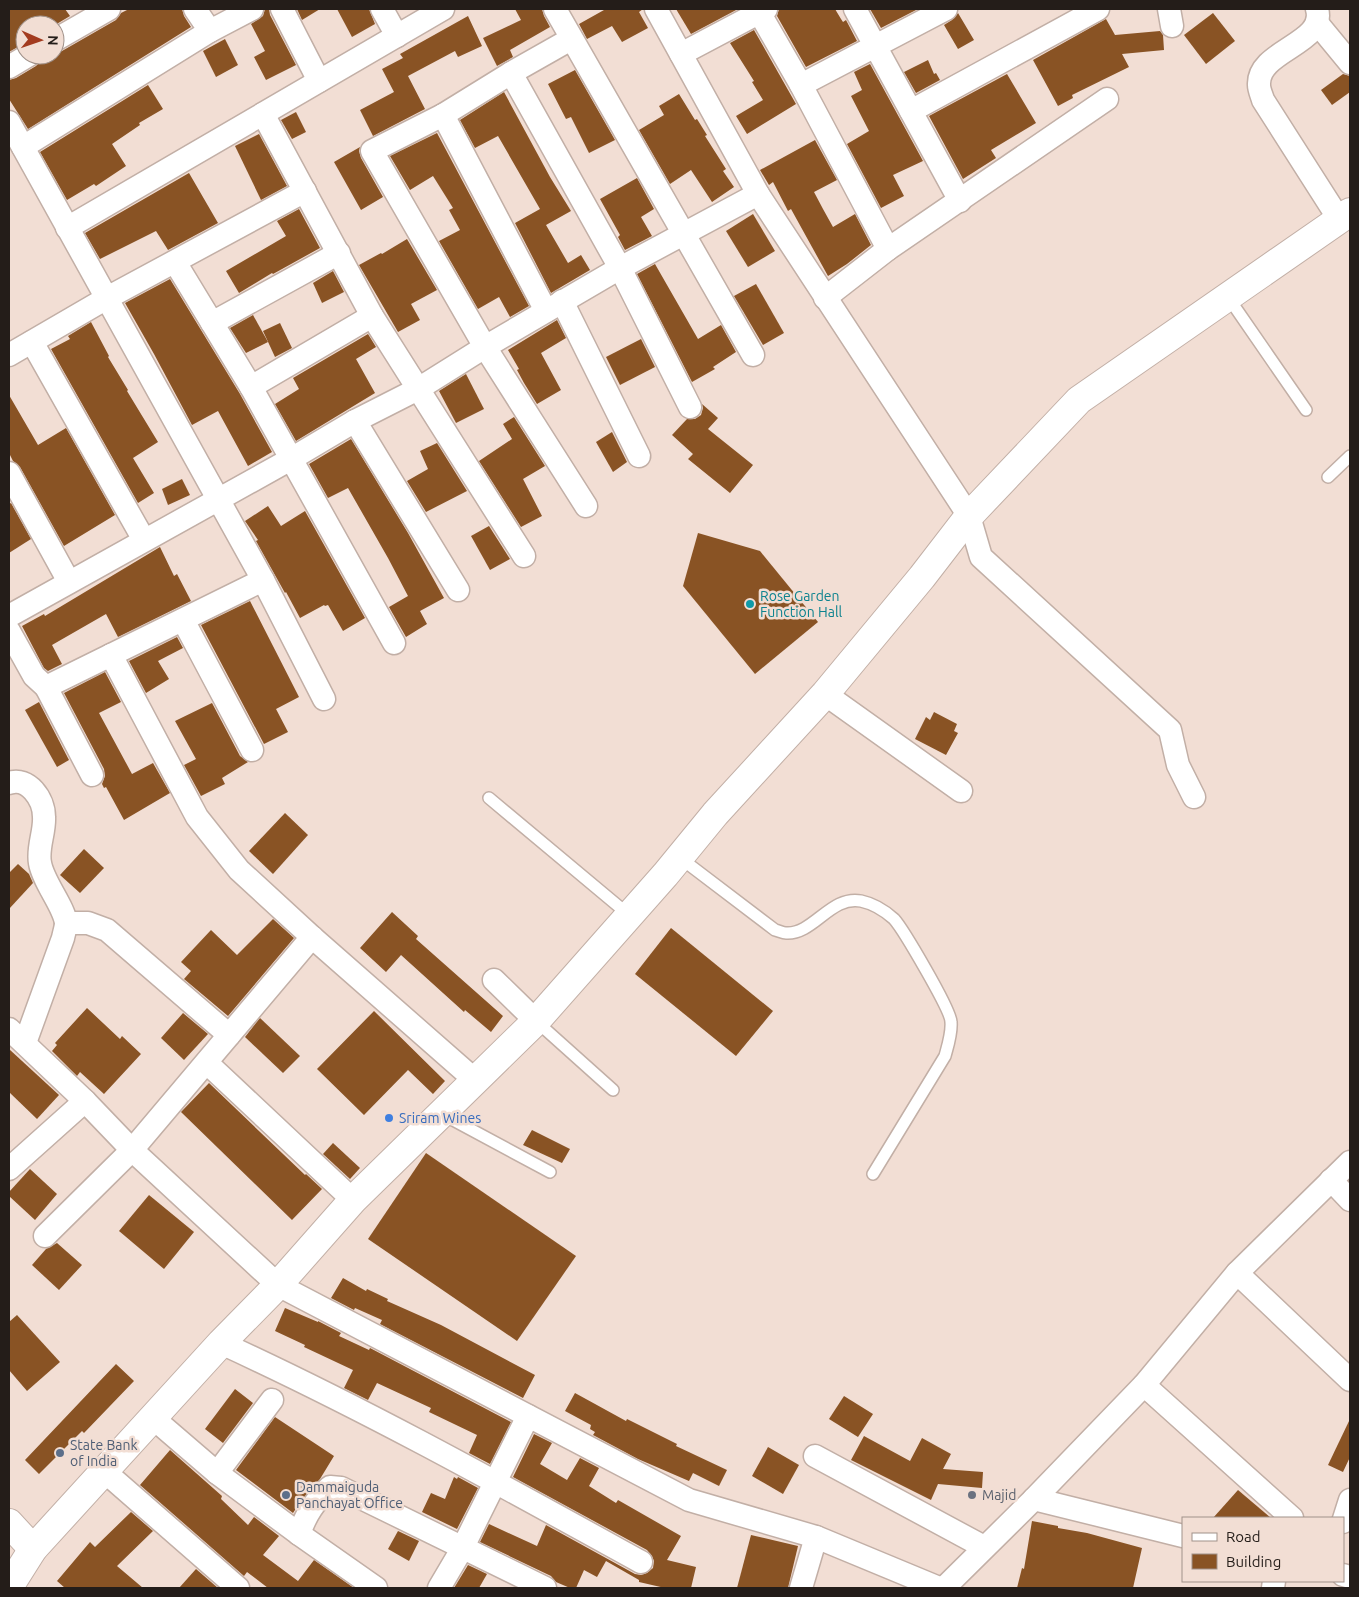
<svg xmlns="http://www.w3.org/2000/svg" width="1359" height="1597" font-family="Ubuntu,sans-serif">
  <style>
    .building { fill: #895324 }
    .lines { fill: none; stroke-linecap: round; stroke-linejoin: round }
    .lane-casing { stroke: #c2afa6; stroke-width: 14 }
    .street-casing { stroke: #c2afa6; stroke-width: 25 }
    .secondary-casing { stroke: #c2afa6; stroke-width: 30 }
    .lane { stroke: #fff; stroke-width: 11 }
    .street { stroke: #fff; stroke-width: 22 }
    .secondary { stroke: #fff; stroke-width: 28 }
    .culture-dot { fill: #0f9aa8; stroke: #f2ded4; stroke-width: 2 }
    .shop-dot { fill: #3f7fe0; stroke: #f2ded4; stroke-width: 2 }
    .service-dot { fill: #5c6f8a; stroke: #f2ded4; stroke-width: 2 }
    .worship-dot { fill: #6b7280; stroke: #f2ded4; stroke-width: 2 }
    .labels { text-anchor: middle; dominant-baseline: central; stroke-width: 5; stroke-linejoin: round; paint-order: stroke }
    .culture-label { font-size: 14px; fill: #0d838f; stroke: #f2ded4; text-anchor: start }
    .shop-label { font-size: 14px; fill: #366cbe; stroke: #f2ded4; text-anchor: start }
    .service-label { font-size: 14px; fill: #4e5e75; stroke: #f2ded4; text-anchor: start }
    .worship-label { font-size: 14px; fill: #5b616d; stroke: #f2ded4; text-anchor: start }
  </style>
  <rect width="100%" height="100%" fill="#f2ded4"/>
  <g class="building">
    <path d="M9 9H65L70 16 55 25H25V43L9 52Z"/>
    <path d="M129 9H182L184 16 191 27 28 129 9 99V80L16 78 36 66 40 62 42 55H55V53L62 51 116 20 121 13Z"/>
    <path d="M265 9H269L270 15 296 65 266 80 254 57 265 51 251 24 263 16Z"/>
    <path d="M297 9H320L302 20Z"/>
    <path d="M337 9H369L375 24 352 37Z"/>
    <path d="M515 9H542L544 16 550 27 510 50 513 57 497 66 483 38 521 20Z"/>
    <path d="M603 9H643L639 12 648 28 622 42 612 26 587 39 579 24 604 10Z"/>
    <path d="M676 9H738L691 34Z"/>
    <path d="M779 9H835L841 19 843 22 846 20 857 41 806 67 777 16Z"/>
    <path d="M870 9H918L881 28Z"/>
    <path d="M958 13 974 40 958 49 944 25 952 20Z"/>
    <path d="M1213 13 1235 41 1206 64 1184 35Z"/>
    <path d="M468 16 482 46 458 57 455 51 408 76 425 109 373 136 360 110 394 92 382 69 403 58 400 54Z"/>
    <path d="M1106 19 1115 35 1160 31 1163 35 1164 50 1122 54 1129 67 1072 95 1073 98 1058 106 1033 60Z"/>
    <path d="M754 30 796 104 747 134 736 116 763 100 752 82 754 81 730 43Z"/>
    <path d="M225 39 238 65 216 77 203 51Z"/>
    <path d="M928 60 934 74 936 73 940 80 916 93 904 72Z"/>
    <path d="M870 64 923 161 893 175 904 196 881 208 847 144 869 131 851 96 862 90 854 72Z"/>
    <path d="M575 70 615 140 589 153 571 117 566 119 548 84Z"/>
    <path d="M1007 74 1036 123 991 150 996 158 963 179 929 116Z"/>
    <path d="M1343 74 1350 76V92L1332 105 1321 90Z"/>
    <path d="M148 85 163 109 139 123 140 125 112 144 126 166 96 186 94 184 67 200 40 152Z"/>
    <path d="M504 92 550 177 571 211 546 225 568 263 581 255 590 270 551 293 515 223 540 209 498 136 475 148 460 120Z"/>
    <path d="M679 94 695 120 697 119 707 135 705 136 726 169 723 171 734 187 712 202 691 170 670 184 639 130 664 115 659 106Z"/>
    <path d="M296 112 306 132 292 139 281 120Z"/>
    <path d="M437 133 529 306 510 317 499 297 478 309 439 241 460 230 449 210 453 208 433 176 410 190 390 156Z"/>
    <path d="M259 134 287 186 261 200 235 146Z"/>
    <path d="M815 140 837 180 814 192 823 209 833 227 855 214 871 245 847 264 828 276 791 209 788 211 773 182 769 185 760 170Z"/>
    <path d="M360 147 359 151 361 158 383 197 361 210 334 162Z"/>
    <path d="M189 173 218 223 168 250 156 231 100 259 85 233Z"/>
    <path d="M637 178 654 209 641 217 652 236 625 250 618 237 620 235 600 199Z"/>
    <path d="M299 209 320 248 273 274 272 273 239 293 226 271 286 236 277 221Z"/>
    <path d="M753 214 775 251 748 267 726 231Z"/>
    <path d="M407 239 437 290 411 304 420 320 398 332 359 265 381 253 382 254Z"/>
    <path d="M655 264 698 339 721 325 736 352 713 367 715 369 692 382 637 274Z"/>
    <path d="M333 271 344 292 322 303 313 283Z"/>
    <path d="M170 279 240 394 272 452 248 466 218 411 192 425 154 354 125 303Z"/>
    <path d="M756 284 784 333 763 345 734 296Z"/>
    <path d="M253 315 268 342 246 353 230 328Z"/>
    <path d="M557 320 566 338 541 353 561 390 537 404 524 383 517 370 519 369 508 350Z"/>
    <path d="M91 322 109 356 108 357 128 390 127 391 158 442 133 458 154 493 138 503 51 349 70 339 68 336Z"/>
    <path d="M280 323 292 348 275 357 263 331Z"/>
    <path d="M368 334 376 347 356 359 375 393 296 441 275 404 299 389 293 378Z"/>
    <path d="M641 339 655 367 620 385 606 357Z"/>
    <path d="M466 374 484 409 456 423 439 391Z"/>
    <path d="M9 395 38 445 66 428 115 515 64 546 20 467 13 461 9 453Z"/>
    <path d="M702 404 718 418 708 429 753 465 730 493 688 459 693 454 672 435 687 419H695L701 415 703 408Z"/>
    <path d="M514 417 545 466 523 479 542 516 521 527 479 461 512 439 503 424Z"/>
    <path d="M612 432 627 462 613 472 596 442Z"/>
    <path d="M351 439 408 533 444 598 420 611 427 624 406 637 389 607 408 596 388 558 348 488 328 498 309 464Z"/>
    <path d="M437 443 467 491 426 512 407 481 428 469 420 451Z"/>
    <path d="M182 479 190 495 168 505 162 489Z"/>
    <path d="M11 503 31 539 9 553V504Z"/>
    <path d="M268 506 281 526 305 511 365 618 343 631 328 605 325 606 324 605 300 618 286 592 285 593 256 541 258 540 245 521Z"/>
    <path d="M489 526 510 559 490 570 471 536Z"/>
    <path d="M698 533 760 551 818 622 755 674 683 586Z"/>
    <path d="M160 547 174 576 177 574 191 601 118 637 106 614 52 645 62 664 48 671 44 668 22 626 44 614 45 616Z"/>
    <path d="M250 601 299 697 276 709 288 732 264 744 201 625Z"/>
    <path d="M177 637 183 648 158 661 169 679 146 693 129 661Z"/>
    <path d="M105 672 121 702 99 713 132 774 153 763 170 793 124 820 106 787 104 788 102 784 105 776 104 769 64 693Z"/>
    <path d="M39 702 69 760 57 767 25 710Z"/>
    <path d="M212 703 240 756 248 762 222 778 225 784 201 796 184 765 196 759 175 721Z"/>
    <path d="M934 712 957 724 954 731 958 733 946 755 915 739 926 717 930 720Z"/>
    <path d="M285 813 308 835 273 874 249 851Z"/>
    <path d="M84 849 104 868 80 893 60 875Z"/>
    <path d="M18 864 29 874 33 883 9 909V873Z"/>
    <path d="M392 912 418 936 416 939 503 1016 491 1032 465 1010 464 1012 401 955 386 972 360 948Z"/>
    <path d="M273 919 294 938 228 1016 184 979 191 971 181 962 211 930 237 955Z"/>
    <path d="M671 928 773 1011 736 1056 635 974Z"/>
    <path d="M87 1008 120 1039 122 1036 141 1054 104 1094 80 1072 77 1076 52 1051 57 1045 55 1043Z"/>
    <path d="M374 1011 445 1081 433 1094 408 1070 364 1115 317 1069Z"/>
    <path d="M183 1013 208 1034 184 1060 161 1038Z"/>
    <path d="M260 1018 300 1056 283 1073 245 1037Z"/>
    <path d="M9 1049 59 1095 37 1119 9 1092Z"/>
    <path d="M209 1083 305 1175 306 1174 322 1189 292 1220 181 1112Z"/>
    <path d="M532 1130 570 1149 562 1163 523 1145Z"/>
    <path d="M333 1143 360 1168 350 1179 323 1154Z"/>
    <path d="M426 1153 576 1256 517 1341 368 1239Z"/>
    <path d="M30 1169 57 1194 35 1220 9 1196V1192Z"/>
    <path d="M149 1195 194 1232 164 1269 119 1231Z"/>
    <path d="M57 1243 82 1265 59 1290 32 1265 46 1249Z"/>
    <path d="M343 1278 366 1291 367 1289 388 1299 387 1301 441 1325 535 1375 523 1398 380 1324 382 1320 355 1308 354 1310 331 1298Z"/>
    <path d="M285 1308 318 1322V1321L341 1333 339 1336 369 1350 370 1348 511 1422 490 1464 469 1453 477 1435 429 1412 431 1408 377 1383 368 1400 344 1388 353 1370 304 1347 305 1345 275 1331Z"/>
    <path d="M17 1315 60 1362 27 1391 9 1370V1322Z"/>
    <path d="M116 1364 134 1381 84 1433 82 1431 39 1474 25 1460Z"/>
    <path d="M235 1389 253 1403 223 1443 205 1429Z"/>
    <path d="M575 1393 626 1421 627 1419 677 1444 676 1446 727 1470 719 1486 693 1473 689 1481 638 1459 593 1435 595 1432 590 1429 591 1425 565 1411Z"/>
    <path d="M844 1396 873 1414 858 1437 829 1419Z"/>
    <path d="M275 1417 334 1456 320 1479 301 1501 293 1513 236 1470Z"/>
    <path d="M1350 1419V1457L1343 1472 1328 1465Z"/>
    <path d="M534 1434 552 1443 540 1464 567 1480 580 1458 599 1468 589 1486 616 1503 618 1500 681 1536 667 1560 696 1567 691 1588H665L639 1582V1580L606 1561 597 1577 584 1570 576 1588H570L556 1582 551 1576 480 1542 489 1524 537 1546 546 1525 635 1574 641 1575 647 1573 653 1568 654 1561 652 1556 647 1550 513 1477Z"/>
    <path d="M864 1436 910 1461 922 1438 951 1454 943 1469 983 1472 982 1488 938 1484 931 1500 851 1460Z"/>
    <path d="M768 1447 799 1465 783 1494 752 1476Z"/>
    <path d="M170 1450 222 1496 221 1499 248 1525 254 1517 279 1536 263 1555 298 1581 314 1560 354 1588H268L247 1572 244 1576 140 1485Z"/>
    <path d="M454 1477 457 1479 458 1477 478 1488 457 1529 422 1512 431 1493 445 1499Z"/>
    <path d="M1238 1490 1271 1518H1213Z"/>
    <path d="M131 1512 153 1531 117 1566 143 1588H65L57 1581 90 1542 95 1547Z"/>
    <path d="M1032 1521 1058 1526V1528L1087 1533 1142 1548 1133 1588H1017L1022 1568 1024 1569Z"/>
    <path d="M398 1531 419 1541 409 1561 388 1549Z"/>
    <path d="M751 1535 798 1546 788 1588H737Z"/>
    <path d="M468 1565 487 1574 479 1588H454Z"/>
    <path d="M196 1569 218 1588H179Z"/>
  </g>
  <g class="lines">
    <defs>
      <g id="lane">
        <path d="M1228 297 1306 410"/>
        <path d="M1328 477 1350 456"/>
        <path d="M489 798 629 915"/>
        <path d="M679 857 775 930C779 931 783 933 786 933 813 935 831 895 861 901 875 904 884 910 894 919 903 929 951 1010 951 1022 952 1033 948 1045 945 1056L873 1174"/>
        <path d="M536 1021 613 1090"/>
        <path d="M442 1114 550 1172"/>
      </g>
      <g id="street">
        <path d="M282 9 319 81"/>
        <path d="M382 9 397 36"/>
        <path d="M555 9 753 355"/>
        <path d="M656 9 758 194 969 516 981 557 1170 730 1178 765 1194 797"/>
        <path d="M855 9 960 201"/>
        <path d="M1169 9 1172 26"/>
        <path d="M1317 9C1327 44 1257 50 1259 85 1259 90 1262 96 1263 100L1339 219"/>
        <path d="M759 12 801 85 888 249"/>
        <path d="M1317 23 1350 63"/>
        <path d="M210 31 252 9"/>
        <path d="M571 39 511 73 443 115 372 151 485 347 586 506"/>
        <path d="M55 40 109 9"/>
        <path d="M681 54 766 9"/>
        <path d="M9 67 29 55"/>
        <path d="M511 73 620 268 690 407"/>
        <path d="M801 85 946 9"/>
        <path d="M911 111 1098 9"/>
        <path d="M263 114 372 316 524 556"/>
        <path d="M443 115 546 311"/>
        <path d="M9 122 263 580 324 699"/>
        <path d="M23 147 210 31 195 9"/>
        <path d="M67 228 443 9"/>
        <path d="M175 262 251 387 394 643"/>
        <path d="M825 298 888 249 1107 99"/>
        <path d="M562 301 639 456"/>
        <path d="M212 323 339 253"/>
        <path d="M32 342 144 540"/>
        <path d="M9 355 107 298 305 191"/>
        <path d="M251 387 372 316"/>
        <path d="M355 421 458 590"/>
        <path d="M9 473 69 582"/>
        <path d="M9 616 291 459 355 421 418 389 485 347 620 268 758 194"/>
        <path d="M183 620 252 750"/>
        <path d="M9 631 34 676 46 687 263 580"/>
        <path d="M111 655 197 817 239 870 312 937 476 1081"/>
        <path d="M46 687 92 775"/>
        <path d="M825 694 961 791"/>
        <path d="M9 783C28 776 44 799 44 817 45 832 37 848 40 863 43 882 64 906 66 923 66 927 64 933 63 938L25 1043"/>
        <path d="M66 923H88L107 930 229 1035"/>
        <path d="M494 980 536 1021"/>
        <path d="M9 1029 85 1101 132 1150 278 1285 689 1500 816 1537 939 1588"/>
        <path d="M207 1063 353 1200"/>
        <path d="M9 1169 85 1101"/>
        <path d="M1331 1180 1350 1200"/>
        <path d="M45 1236 132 1150 312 937"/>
        <path d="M1237 1273 1350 1380"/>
        <path d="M221 1343C365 1409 503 1486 641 1562"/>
        <path d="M1144 1385 1292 1518"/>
        <path d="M153 1418 217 1473 299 1534 376 1588"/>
        <path d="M815 1456 984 1547"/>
        <path d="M104 1471 238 1588"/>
        <path d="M217 1473 272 1400"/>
        <path d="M1034 1499 1183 1536"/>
        <path d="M1343 1522 1350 1500"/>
        <path d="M299 1534C306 1514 315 1501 330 1487L341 1488 545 1588"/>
        <path d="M1343 1575 1350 1577"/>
        <path d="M439 1588 462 1549 528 1416"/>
        <path d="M801 1588 816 1537"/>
        <path d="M944 1588 1034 1499 1144 1385 1237 1273 1350 1162"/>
        <path d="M1273 1588 1274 1581"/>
      </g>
      <g id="secondary">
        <path d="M9 1523 33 1549"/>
        <path d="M9 1587 33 1549 221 1343 278 1285 353 1200 536 1021 665 875 715 814 825 694 922 577 969 516 1079 400 1350 212"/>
      </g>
    </defs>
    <use href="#lane" class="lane-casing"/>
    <use href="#street" class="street-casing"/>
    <use href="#secondary" class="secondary-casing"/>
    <use href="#lane" class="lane"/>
    <use href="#street" class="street"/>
    <use href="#secondary" class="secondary"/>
  </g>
  <circle class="culture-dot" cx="750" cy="604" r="5"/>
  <circle class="shop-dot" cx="389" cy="1118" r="5"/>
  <g class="service-dot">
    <circle cx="60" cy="1453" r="5"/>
    <circle cx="286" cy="1495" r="5"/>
  </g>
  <circle class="worship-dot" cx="972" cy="1495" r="5"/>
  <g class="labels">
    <g class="culture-label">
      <text x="760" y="596">Rose Garden<tspan x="760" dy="16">Function Hall</tspan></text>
    </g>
    <g class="shop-label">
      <text x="399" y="1118">Sriram Wines</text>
    </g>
    <g class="service-label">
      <text x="70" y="1445">State Bank<tspan x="70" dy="16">of India</tspan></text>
      <text x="296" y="1487">Dammaiguda<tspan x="296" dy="16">Panchayat Office</tspan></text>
    </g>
    <g class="worship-label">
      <text x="982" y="1495">Majid</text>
    </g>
  </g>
  <rect width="1359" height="1597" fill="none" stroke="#241d19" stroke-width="20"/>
  <rect x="1182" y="1517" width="162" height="65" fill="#f2ded4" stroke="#a09189"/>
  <rect x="1192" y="1533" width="25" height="8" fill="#ffffff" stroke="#a09189"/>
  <text x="1226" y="1542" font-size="15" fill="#241d19">Road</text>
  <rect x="1192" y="1554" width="25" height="15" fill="#895324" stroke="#a09189"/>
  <text x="1226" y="1567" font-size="15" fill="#241d19">Building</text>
  <g transform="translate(40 40) rotate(92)"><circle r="24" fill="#f2ded4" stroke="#a09189"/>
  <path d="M0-4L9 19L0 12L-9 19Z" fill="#a33b1f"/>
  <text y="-8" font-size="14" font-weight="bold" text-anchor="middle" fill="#241d19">N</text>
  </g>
</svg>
